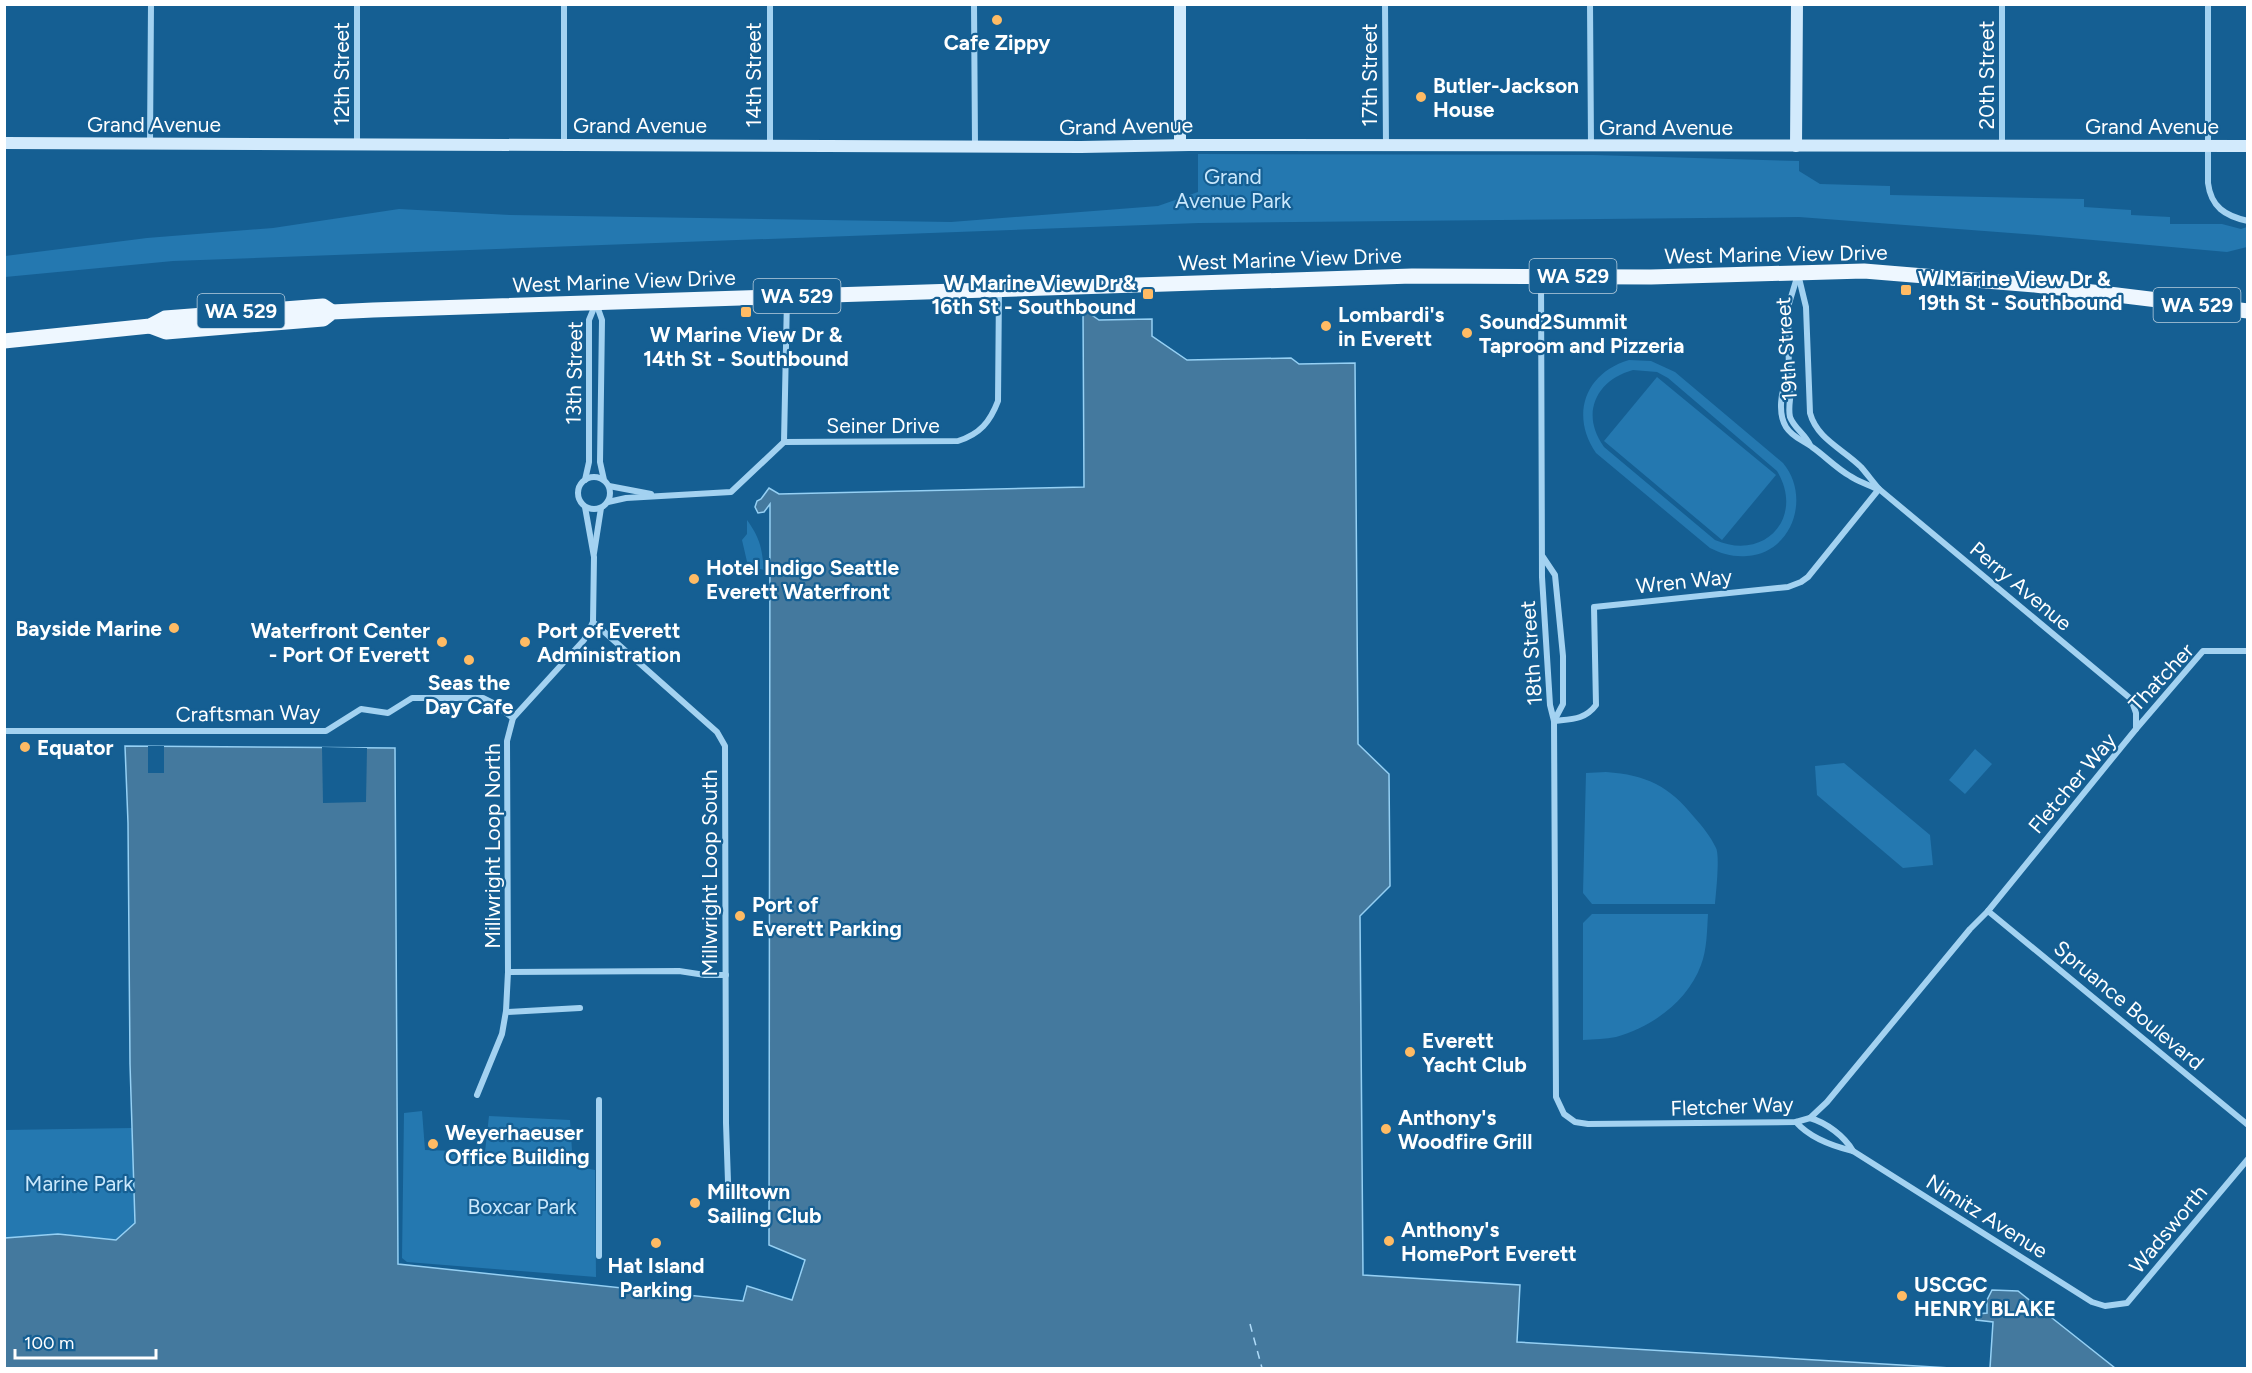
<svg xmlns="http://www.w3.org/2000/svg" width="2252" height="1373" font-family="Figtree,sans-serif">
  <style>
    .green { fill: #2478b0; fill-rule: evenodd }
    .water { fill: #44799e; stroke: #95d0f4; stroke-width: 1.5 }
    .pier { fill: #155f93 }
    .lines { fill: none; stroke-linecap: round; stroke-linejoin: round }
    .ferry { stroke: #afdbf8; stroke-width: 1.5; stroke-dasharray: 8 6; stroke-linecap: butt }
    .street { stroke: #a3d2f1; stroke-width: 6 }
    .secondary { stroke: #d2eafc; stroke-width: 12 }
    .primary { stroke: #eef7ff; stroke-width: 15 }
    .poi-dot { fill: #ffbb64; stroke: #155f93; stroke-width: 2 }
    .labels { text-anchor: middle; dominant-baseline: central; stroke-width: 4.5; stroke-linejoin: round; paint-order: stroke }
    .shield { fill: #155f93; stroke: #b9cfdf; stroke-width: 1.5 }
    .shield-label { font-size: 20px; font-weight: bold; fill: #fff }
    .poi-label { font-size: 21px; font-weight: bold; fill: #fff; stroke: #155f93; text-anchor: start }
    .street-label { font-size: 21px; fill: #fff; stroke: #155f93 }
    .park-label { font-size: 21px; fill: #cae8fc; stroke: #155f93 }
  </style>
  <rect width="100%" height="100%" fill="#155f93"/>
  <g class="green">
    <path d="M1198 154 1594 155 1799 161V171L1820 184 1890 186V195L2084 199V207L2131 210V215L2170 217V224H2222L2241 229 2247 227V247L2227 252 2037 235 1799 217 1199 223 173 261 5 277V256L147 238 273 228 399 209 510 215 951 222 1158 206 1198 192Z"/>
    <path d="M1629 360 1651 361 1675 372 1783 463C1811 496 1793 553 1747 556 1733 557 1722 554 1710 548L1596 453C1570 415 1585 373 1629 360ZM1633 370 1657 372 1668 378 1777 471C1805 517 1765 562 1715 540L1604 447C1580 414 1596 380 1633 370Z"/>
    <path d="M1657 377 1776 475 1722 540 1604 441Z"/>
    <path d="M747 520C760 538 762 548 764 570L748 566 742 540 747 534Z"/>
    <path d="M1975 749 1992 764 1965 794 1949 780Z"/>
    <path d="M1844 763 1930 835 1933 865 1903 868 1817 795 1815 766Z"/>
    <path d="M1606 772C1647 775 1669 786 1694 817 1702 826 1711 837 1716 848 1720 856 1716 893 1715 904H1592L1583 893 1586 773Z"/>
    <path d="M1592 914H1708C1707 930 1707 950 1701 965 1688 1001 1652 1027 1616 1037 1606 1039 1594 1039 1583 1040V923Z"/>
    <path d="M422 1111 425 1150 485 1152 489 1116 570 1120 573 1166 595 1170 596 1277 407 1262 402 1258 404 1113Z"/>
    <path d="M132 1128 135 1224 117 1240 58 1234 5 1238V1130Z"/>
  </g>
  <g class="water">
    <path d="M1083 309 1099 320 1152 319V336L1187 360 1291 358 1299 364 1355 363 1358 744 1389 774 1390 886 1360 916 1363 1275 1520 1285 1517 1342 1951 1368H5V1238L58 1234 116 1240 135 1223 130 1064 128 823 125 746 395 748 398 1264 743 1301 747 1286 792 1300 805 1260 769 1245 770 504 764 512 758 513 755 507 757 501 761 499 769 488 779 494 1084 487Z"/>
    <path d="M1992 1290 2018 1291 2115 1368H1990L1993 1322 1976 1320 1977 1314 1987 1313V1300Z"/>
  </g>
  <g class="pier">
    <rect x="148" y="746" width="16" height="27"/>
    <path d="M322 747 367 748 366 802 323 803Z"/>
  </g>
  <g class="lines">
    <path class="ferry" d="M1250 1324 1262 1368"/>
    <g class="street">
      <path d="M357 4V143"/>
      <path d="M564 4V144"/>
      <path d="M974 4 975 145"/>
      <path d="M1385 4 1386 146"/>
      <path d="M1590 4 1591 145"/>
      <path d="M2002 4V145"/>
      <path d="M2208 4V183C2211 207 2225 216 2248 221"/>
      <path d="M150 143 151 4"/>
      <path d="M770 145V4"/>
      <path d="M1798 274 1788 307 1789 378C1794 390 1787 404 1790 417 1794 428 1805 434 1810 445"/>
      <path d="M1541 277 1542 577 1550 705 1554 721 1556 1097 1564 1114 1575 1122 1588 1124 1796 1122 1810 1118 1827 1102 1970 929 1988 911 2136 729V713L2131 699 1879 489C1873 482 1867 474 1861 467 1843 449 1817 439 1810 413L1806 307 1798 274"/>
      <path d="M596 303 602 320 600 462 604 480"/>
      <path d="M1789 378C1780 390 1778 414 1786 427 1793 438 1803 440 1812 447 1825 456 1836 468 1850 476 1857 481 1867 484 1875 488"/>
      <path d="M784 442 787 298"/>
      <circle cx="594" cy="493" r="16"/>
      <path d="M585 480 589 462V320L596 303"/>
      <path d="M609 486 651 494"/>
      <path d="M608 502 626 498 731 492 784 442 958 441C980 434 990 422 998 401L999 289"/>
      <path d="M594 553 601 508"/>
      <path d="M1543 557 1555 575 1563 656V704L1554 721"/>
      <path d="M593 622 717 732 725 746 726 1123 728 1182"/>
      <path d="M1554 721C1571 719 1585 720 1596 705L1594 607 1788 587 1801 582 1808 577 1879 489"/>
      <path d="M2136 729 2203 651H2248"/>
      <path d="M4 731H326L361 709 388 713 412 698H483L493 703 513 718"/>
      <path d="M1988 911 2248 1125"/>
      <path d="M508 972 679 971 705 975H726"/>
      <path d="M506 1012 580 1008"/>
      <path d="M477 1095 502 1034 506 1011 508 972 507 741 513 718 584 640 593 622 594 557 585 507"/>
      <path d="M599 1100V1256"/>
      <path d="M1810 1118C1827 1123 1844 1136 1853 1151"/>
      <path d="M1796 1122C1810 1138 1832 1146 1853 1151L2092 1302 2105 1306 2127 1303 2248 1159"/>
    </g>
    <g class="secondary">
      <path d="M1180 4V145"/>
      <path d="M4 143 1081 147 1189 145 2248 146"/>
      <path d="M1796 146 1797 4"/>
    </g>
    <g class="primary">
      <path d="M150 326 166 332 323 319 332 312 373 310 1412 276 1651 277 1864 271 2035 285 2248 311"/>
      <path d="M4 341 150 326 165 318 323 306 332 312"/>
    </g>
  </g>
  <g class="poi-dot">
    <circle cx="997" cy="20" r="6"/>
    <circle cx="1421" cy="97" r="6"/>
    <rect x="1900" y="284" width="12" height="12" rx="3"/>
    <rect x="1142" y="288" width="12" height="12" rx="3"/>
    <rect x="740" y="306" width="12" height="12" rx="3"/>
    <circle cx="1326" cy="326" r="6"/>
    <circle cx="1467" cy="333" r="6"/>
    <circle cx="694" cy="579" r="6"/>
    <circle cx="174" cy="628" r="6"/>
    <circle cx="442" cy="642" r="6"/>
    <circle cx="525" cy="642" r="6"/>
    <circle cx="469" cy="660" r="6"/>
    <circle cx="25" cy="747" r="6"/>
    <circle cx="740" cy="916" r="6"/>
    <circle cx="1410" cy="1052" r="6"/>
    <circle cx="1386" cy="1129" r="6"/>
    <circle cx="433" cy="1144" r="6"/>
    <circle cx="695" cy="1203" r="6"/>
    <circle cx="1389" cy="1241" r="6"/>
    <circle cx="656" cy="1243" r="6"/>
    <circle cx="1902" cy="1296" r="6"/>
  </g>
  <g class="labels">
    <g class="shield">
      <rect x="1529.5" y="259" width="87" height="34" rx="4.5"/>
      <rect x="753.5" y="279" width="87" height="34" rx="4.5"/>
      <rect x="2153.5" y="288" width="87" height="34" rx="4.5"/>
      <rect x="197.5" y="294" width="87" height="34" rx="4.5"/>
    </g>
    <g class="shield-label">
      <text x="1573" y="276">WA 529</text>
      <text x="797" y="296">WA 529</text>
      <text x="2197" y="305">WA 529</text>
      <text x="241" y="311">WA 529</text>
    </g>
    <g class="poi-label">
      <text x="997" y="42" text-anchor="middle">Cafe Zippy</text>
      <text x="1433" y="85">Butler-Jackson<tspan x="1433" dy="24">House</tspan></text>
      <text x="1918" y="278">W Marine View Dr &amp;<tspan x="1918" dy="24">19th St - Southbound</tspan></text>
      <text x="1136" y="282" text-anchor="end">W Marine View Dr &amp;<tspan x="1136" dy="24">16th St - Southbound</tspan></text>
      <text x="1338" y="314">Lombardi's<tspan x="1338" dy="24">in Everett</tspan></text>
      <text x="1479" y="321">Sound2Summit<tspan x="1479" dy="24">Taproom and Pizzeria</tspan></text>
      <text x="746" y="334" text-anchor="middle">W Marine View Dr &amp;<tspan x="746" dy="24">14th St - Southbound</tspan></text>
      <text x="706" y="567">Hotel Indigo Seattle<tspan x="706" dy="24">Everett Waterfront</tspan></text>
      <text x="162" y="628" text-anchor="end">Bayside Marine</text>
      <text x="430" y="630" text-anchor="end">Waterfront Center<tspan x="430" dy="24">- Port Of Everett</tspan></text>
      <text x="537" y="630">Port of Everett<tspan x="537" dy="24">Administration</tspan></text>
      <text x="469" y="682" text-anchor="middle">Seas the<tspan x="469" dy="24">Day Cafe</tspan></text>
      <text x="37" y="747">Equator</text>
      <text x="752" y="904">Port of<tspan x="752" dy="24">Everett Parking</tspan></text>
      <text x="1422" y="1040">Everett<tspan x="1422" dy="24">Yacht Club</tspan></text>
      <text x="1398" y="1117">Anthony's<tspan x="1398" dy="24">Woodfire Grill</tspan></text>
      <text x="445" y="1132">Weyerhaeuser<tspan x="445" dy="24">Office Building</tspan></text>
      <text x="707" y="1191">Milltown<tspan x="707" dy="24">Sailing Club</tspan></text>
      <text x="1401" y="1229">Anthony's<tspan x="1401" dy="24">HomePort Everett</tspan></text>
      <text x="656" y="1265" text-anchor="middle">Hat Island<tspan x="656" dy="24">Parking</tspan></text>
      <text x="1914" y="1284">USCGC<tspan x="1914" dy="24">HENRY BLAKE</tspan></text>
    </g>
    <g class="street-label">
      <text transform="translate(341 74) rotate(-90)">12th Street</text>
      <text transform="translate(753 75) rotate(-90)">14th Street</text>
      <text transform="translate(1369 75) rotate(-90)">17th Street</text>
      <text transform="translate(1986 75) rotate(-90)">20th Street</text>
      <text x="154" y="124">Grand Avenue</text>
      <text x="640" y="125">Grand Avenue</text>
      <text transform="translate(1126 126) rotate(-1)">Grand Avenue</text>
      <text x="2152" y="126">Grand Avenue</text>
      <text x="1666" y="127">Grand Avenue</text>
      <text transform="translate(1776 254) rotate(-1)">West Marine View Drive</text>
      <text transform="translate(1290 259) rotate(-2)">West Marine View Drive</text>
      <text transform="translate(624 281) rotate(-2)">West Marine View Drive</text>
      <text transform="translate(1786 349) rotate(-94)">19th Street</text>
      <text transform="translate(574 373) rotate(-89)">13th Street</text>
      <text x="883" y="425">Seiner Drive</text>
      <text transform="translate(1684 581) rotate(-6)">Wren Way</text>
      <text transform="translate(2021 586) rotate(40)">Perry Avenue</text>
      <text transform="translate(1531 653) rotate(-94)">18th Street</text>
      <text transform="translate(2161 677) rotate(-47)">Thatcher</text>
      <text transform="translate(248 713) rotate(-1)">Craftsman Way</text>
      <text transform="translate(2072 783) rotate(-50)">Fletcher Way</text>
      <text transform="translate(492 846) rotate(-90)">Millwright Loop North</text>
      <text transform="translate(709 873) rotate(-90)">Millwright Loop South</text>
      <text transform="translate(2129 1005) rotate(40)">Spruance Boulevard</text>
      <text transform="translate(1732 1106) rotate(-2)">Fletcher Way</text>
      <text transform="translate(1987 1216) rotate(32)">Nimitz Avenue</text>
      <text transform="translate(2168 1229) rotate(-50)">Wadsworth</text>
    </g>
    <g class="park-label">
      <text x="1233" y="176">Grand<tspan x="1233" dy="24">Avenue Park</tspan></text>
      <text x="79" y="1183">Marine Park</text>
      <text x="522" y="1206">Boxcar Park</text>
    </g>
  </g>
  <rect width="2252" height="1373" fill="none" stroke="#ffffff" stroke-width="12"/>
  <path d="M15 1349v9h141v-9" fill="none" stroke="#ffffff" stroke-width="3"/>
  <text x="24" y="1349" font-size="18" fill="#ffffff" stroke="#155f93" stroke-width="4.5" paint-order="stroke">100 m</text>
</svg>
